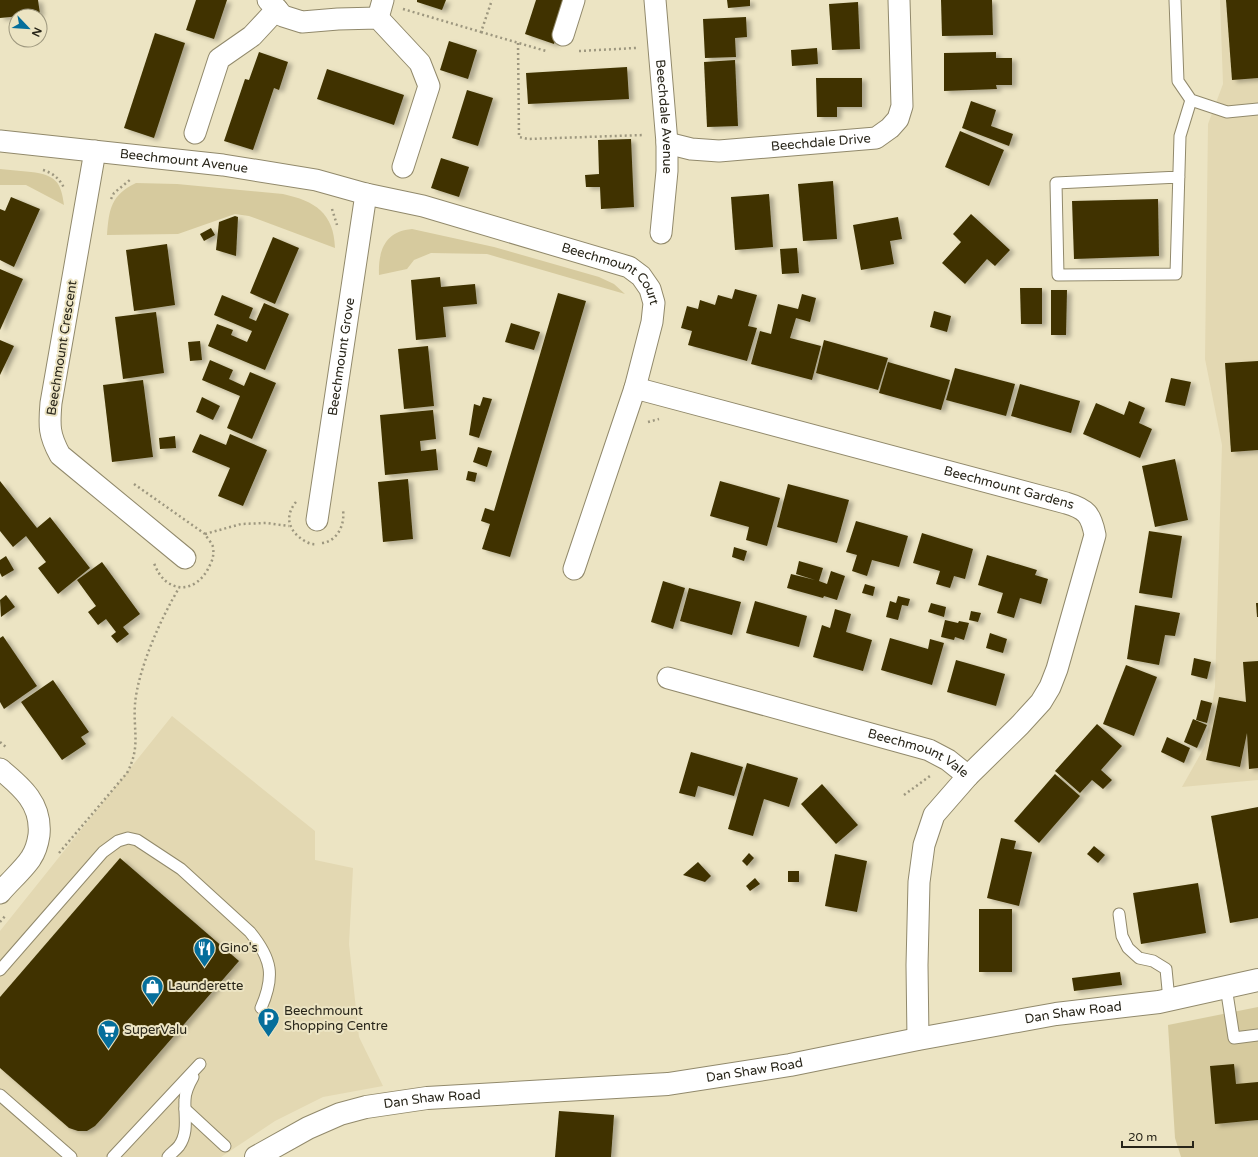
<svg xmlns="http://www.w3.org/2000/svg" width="1258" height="1157" font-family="'Varela Round',sans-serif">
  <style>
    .built { fill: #e3d8b2 }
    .green { fill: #d6ca9e }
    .building { fill: #3f3300; filter: url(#shadow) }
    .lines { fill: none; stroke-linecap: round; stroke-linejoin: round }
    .lane-casing { stroke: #91896b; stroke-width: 13 }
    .street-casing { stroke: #91896b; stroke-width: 23 }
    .secondary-casing { stroke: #91896b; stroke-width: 24 }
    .path { stroke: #9d977f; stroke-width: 2.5; stroke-dasharray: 2 3; stroke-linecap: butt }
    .lane { stroke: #fff; stroke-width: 11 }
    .street { stroke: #fff; stroke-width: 21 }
    .secondary { stroke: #fff; stroke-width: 22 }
    .labels { text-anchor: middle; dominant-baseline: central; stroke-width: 4; stroke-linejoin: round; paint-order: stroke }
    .street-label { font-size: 13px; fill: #282519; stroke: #ece4c3 }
    .poi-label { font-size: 13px; fill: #282519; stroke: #ece4c3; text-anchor: start }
  </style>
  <defs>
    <filter id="shadow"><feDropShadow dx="4.5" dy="2.5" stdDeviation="2" flood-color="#0004"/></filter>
  </defs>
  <rect width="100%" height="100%" fill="#ece4c3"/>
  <g class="built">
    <path d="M1220 0H1258V780L1182 787 1205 746 1215 687 1222 445 1205 359 1208 124 1223 84Z"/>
    <path d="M172 716 315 831V860L353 868 349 944 359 1037 383 1086 323 1097 275 1121 221 1157H0V931Z"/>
  </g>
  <g class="green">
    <path d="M0 169C10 170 21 171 31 172 55 175 61 181 64 205L26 185H0Z"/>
    <path d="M136 183 177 184 283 194C315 201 334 213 335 248L249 216 235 214 178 234 107 235C109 209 111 195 136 183Z"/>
    <path d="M412 229 494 247 599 277 614 284 625 294 487 254 431 253 414 260 407 269 379 275C378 251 385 231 412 229Z"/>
    <path d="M1258 1007V1157H1181L1175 1138 1168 1025Z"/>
  </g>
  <g class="building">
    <path d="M0 0H38L40 14 0 18Z"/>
    <path d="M196 0H227L214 39 186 30Z"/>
    <path d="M417 0H446L442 10 417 2Z"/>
    <path d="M536 0H568L554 44 525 34Z"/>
    <path d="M727 0H750V6L728 8Z"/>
    <path d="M941 0H992L993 35 942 36Z"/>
    <path d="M1226 0H1258V78L1232 80Z"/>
    <path d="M858 2 860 49 832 50 829 4Z"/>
    <path d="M746 17 747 37 735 38 736 57 705 58 703 19Z"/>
    <path d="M155 33 185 43 154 138 124 128Z"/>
    <path d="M449 41 477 50 468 79 440 70Z"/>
    <path d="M817 48 818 64 792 66 791 50Z"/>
    <path d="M259 52 288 62 279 90 274 88 253 150 224 141 245 79 249 80Z"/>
    <path d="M996 52V58H1012V85H996L997 89 944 91V53Z"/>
    <path d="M735 60 738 126 707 127 704 62Z"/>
    <path d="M627 67 629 99 528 104 526 73Z"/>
    <path d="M327 69 404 95 394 125 317 99Z"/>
    <path d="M816 78H862V107H837V117H817Z"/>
    <path d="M467 90 493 98 478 146 452 138Z"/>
    <path d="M971 101 996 110 991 126 1013 134 1009 146 962 128Z"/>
    <path d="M960 131 1004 150 989 186 945 167Z"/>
    <path d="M631 139 634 207 601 209 600 187H586L585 175 599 174 598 140Z"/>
    <path d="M441 158 469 167 459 197 431 188Z"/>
    <path d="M833 181 837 239 803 241 798 184Z"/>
    <path d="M769 194 773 247 735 250 731 197Z"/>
    <path d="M11 197 40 209 14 267 0 260V209L5 211Z"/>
    <path d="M1158 199 1159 256 1074 259 1072 201Z"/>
    <path d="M971 214 1010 250 995 266 987 259 965 284 942 263 961 242 953 234Z"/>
    <path d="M235 216 238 217 236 256 216 250 219 222Z"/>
    <path d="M898 217 902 239 890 241 894 264 861 270 853 225Z"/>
    <path d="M211 228 215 235 204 241 200 234Z"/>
    <path d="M273 237 299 248 275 304 250 293Z"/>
    <path d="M167 244 175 305 134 311 126 250Z"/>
    <path d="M797 248 799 273 782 274 780 249Z"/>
    <path d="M0 269 23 279 0 330Z"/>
    <path d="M440 277 441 287 475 284 477 304 443 307 446 337 416 340 411 280Z"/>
    <path d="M1020 288H1042V324H1021Z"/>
    <path d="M735 289 757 295 748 326 757 328 747 361 688 345 692 331 681 328 687 306 698 309 700 300 715 305 718 295 732 299Z"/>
    <path d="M1051 290H1067L1066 335H1051Z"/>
    <path d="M558 293 586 301 510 557 482 549 490 524 481 521 485 508 494 511Z"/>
    <path d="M802 294 816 298 810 322 796 318 790 338 821 346 812 380 751 364 760 331 771 334 778 304 798 309Z"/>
    <path d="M222 295 253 308 249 318 256 321 264 303 289 314 265 370 208 346 217 324 233 330 231 335 247 342 252 331 214 315Z"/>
    <path d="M934 311 951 316 947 332 930 327Z"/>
    <path d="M156 312 164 373 123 379 115 317Z"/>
    <path d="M511 323 540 332 534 350 505 342Z"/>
    <path d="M0 340 14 346 0 375Z"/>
    <path d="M824 340 888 358 878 390 816 373Z"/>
    <path d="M200 341 202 360 190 361 188 342Z"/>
    <path d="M428 346 434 406 404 409 398 349Z"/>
    <path d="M210 360 233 370 229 379 244 386 250 372 276 383 252 439 227 428 240 396 202 380Z"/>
    <path d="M1258 361V450L1231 452 1225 363Z"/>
    <path d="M888 362 950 380 941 410 879 393Z"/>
    <path d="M955 368 1015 384 1006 416 946 400Z"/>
    <path d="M1171 378 1191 382 1185 406 1165 402Z"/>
    <path d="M143 380 153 457 112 462 103 385Z"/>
    <path d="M1020 384 1080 401 1071 433 1011 416Z"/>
    <path d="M202 397 220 406 213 420 196 412Z"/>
    <path d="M483 397 492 399 479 438 469 435 474 404 480 406Z"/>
    <path d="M1129 401 1145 408 1139 423 1152 429 1140 458 1083 434 1096 403 1124 415Z"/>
    <path d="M433 410 436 439 420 441 421 451 436 449 438 470 385 475 380 415Z"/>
    <path d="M200 434 226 445 230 434 267 450 243 506 218 496 230 468 192 452Z"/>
    <path d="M175 436 176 448 160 449 159 438Z"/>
    <path d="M478 447 492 451 487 467 473 462Z"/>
    <path d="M1175 459 1188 520 1155 527 1142 466Z"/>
    <path d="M468 471 477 473 475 482 466 480Z"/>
    <path d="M408 479 413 539 383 542 378 482Z"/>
    <path d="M0 481 37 528 50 517 90 568 58 594 38 568 46 562 26 536 13 547 0 531Z"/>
    <path d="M720 481 780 498 767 546 746 540 749 527 710 516Z"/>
    <path d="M788 484 849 500 837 543 777 527Z"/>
    <path d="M856 521 908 536 899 567 872 560 867 576 852 571 857 555 846 552Z"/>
    <path d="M1149 531 1182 536 1172 598 1139 593Z"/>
    <path d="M922 533 973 549 965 579 954 576 950 588 936 584 940 571 913 563Z"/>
    <path d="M734 547 747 551 744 561 732 557Z"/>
    <path d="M987 555 1037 570 1035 575 1048 579 1041 604 1020 598 1014 618 997 613 1003 593 978 585Z"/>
    <path d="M6 556 14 570 2 577 0 573V560Z"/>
    <path d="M799 561 823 568 819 581 827 584 831 571 845 576 837 600 824 596 823 598 787 588 791 574 815 580 796 574Z"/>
    <path d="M102 562 140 614 123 627 129 634 117 643 111 636 116 632 106 619 98 625 88 612 96 606 77 580Z"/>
    <path d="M663 581 685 588 673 629 651 622Z"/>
    <path d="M865 584 875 587 873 596 862 593Z"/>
    <path d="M689 588 741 602 732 635 680 621Z"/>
    <path d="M6 595 15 607 1 617 0 600Z"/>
    <path d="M898 596 910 599 908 606 902 605 898 620 886 617 890 601 896 603Z"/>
    <path d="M755 601 807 616 799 647 746 633Z"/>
    <path d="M931 603 946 607 944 617 928 612Z"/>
    <path d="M1256 603H1258V617H1257Z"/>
    <path d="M1135 605 1180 613 1175 636 1165 635 1159 665 1127 659Z"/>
    <path d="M835 609 851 614 846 632 872 640 863 671 813 657 822 625 830 628Z"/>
    <path d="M971 611 981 613 978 622 969 620Z"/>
    <path d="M945 620 958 623 959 621 969 623 964 640 955 637 954 640 941 637Z"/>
    <path d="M990 633 1007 639 1003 653 986 648Z"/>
    <path d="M3 636 37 686 4 709 0 702V638Z"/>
    <path d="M890 638 928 649 930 639 944 643 932 685 881 670Z"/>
    <path d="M1194 658 1211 662 1207 679 1191 675Z"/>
    <path d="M956 660 1005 674 996 706 947 692Z"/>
    <path d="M1258 661V768L1249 769 1247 733 1240 767 1206 760 1219 697 1246 702 1243 662Z"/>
    <path d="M1126 665 1157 677 1134 736 1103 724Z"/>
    <path d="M53 680 89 732 81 737 86 744 62 760 21 702Z"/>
    <path d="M1201 700 1212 703 1207 723 1196 720Z"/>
    <path d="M1193 719 1207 725 1197 748 1184 742Z"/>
    <path d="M1097 724 1122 746 1101 770 1112 780 1103 789 1092 780 1080 793 1055 771Z"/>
    <path d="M1167 737 1190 748 1184 763 1161 752Z"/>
    <path d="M691 752 743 767 734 796 698 786 695 797 679 793Z"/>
    <path d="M747 763 798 778 789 807 764 799 753 836 728 829Z"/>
    <path d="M1055 774 1080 796 1039 843 1014 821Z"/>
    <path d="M822 784 858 825 836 844 801 804Z"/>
    <path d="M1258 807V918L1230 923 1211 816Z"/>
    <path d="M1001 838 1016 841 1014 849 1032 852 1019 906 987 898Z"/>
    <path d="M1094 846 1105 855 1098 863 1087 854Z"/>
    <path d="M749 853 754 858 747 866 742 861Z"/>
    <path d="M835 854 867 861 857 912 825 906Z"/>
    <path d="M120 858 239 961 106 1114 95 1126 87 1131H78L69 1128 0 1068V997Z"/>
    <path d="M698 862 711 876 705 882 683 875Z"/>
    <rect x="788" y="871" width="11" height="11"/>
    <path d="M755 878 760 884 750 891 746 886Z"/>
    <path d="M1198 883 1206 933 1141 944 1133 893Z"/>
    <rect x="979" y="909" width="33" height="63"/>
    <path d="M1120 972 1122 985 1074 991 1072 978Z"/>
    <path d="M1234 1064 1236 1084 1258 1082V1120L1215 1124 1210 1066Z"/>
    <path d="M559 1111 614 1115 611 1157H555Z"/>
  </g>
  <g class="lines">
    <defs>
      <g id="lane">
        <path d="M1175 0 1178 81 1191 100 1227 112 1258 109"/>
        <path d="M1179 177 1056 183 1058 275 1176 274 1180 136 1191 100"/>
        <path d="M1119 914 1122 936 1128 948 1139 958 1153 961 1166 969 1169 1000"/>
        <path d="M0 970 103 852 118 841 128 838 137 840 181 869 250 932C272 959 275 976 261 1008"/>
        <path d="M1226 987 1234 1038 1258 1035"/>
        <path d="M0 1095 71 1157"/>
        <path d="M185 1109 225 1146"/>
        <path d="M113 1157 200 1064"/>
        <path d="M168 1157C171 1153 176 1150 179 1146 189 1132 184 1116 185 1100 185 1091 189 1084 193 1077"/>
      </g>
      <g id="street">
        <path d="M268 0 283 16 302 22 338 19 378 18 420 63 429 86 403 167"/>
        <path id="s1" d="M655 0 667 143V171L661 233"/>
        <path d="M378 18 383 0"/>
        <path d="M563 35 574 0"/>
        <path d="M195 133 219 59 252 36 277 9"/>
        <path id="s2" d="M0 141 223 165 316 180 366 194 423 206 629 267 641 276 650 289 654 303 652 322 635 388 574 569"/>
        <path id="s3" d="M667 143 691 149 719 151 876 138 890 128 898 119 902 106 899 0"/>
        <path d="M95 151 51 403C49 426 49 435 60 455L185 558"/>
        <path id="s4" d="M635 388 1066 503C1086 509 1091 514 1095 535L1057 669 1050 687 1041 702 1020 725 968 776"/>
        <path id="s5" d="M317 520 366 194"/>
        <path id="s6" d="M668 678 929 750 948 760 968 776 934 815 924 845 919 882 917 965 918 1039"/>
        <path d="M0 769C22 787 42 804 39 835 38 842 35 852 31 858 25 868 8 883 0 893"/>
      </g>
      <g id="secondary">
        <path id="s7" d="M256 1157 308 1128 340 1114 366 1107 427 1098 668 1084 790 1065 918 1039 1056 1014 1159 1002 1258 980"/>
      </g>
    </defs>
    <use href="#lane" class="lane-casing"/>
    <use href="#street" class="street-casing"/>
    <use href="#secondary" class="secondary-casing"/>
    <g class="path">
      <path d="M403 9 481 32 492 0"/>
      <path d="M481 32 546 51"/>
      <path d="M518 43 519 137 528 139 644 135"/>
      <path d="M579 51 636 48"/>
      <path d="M43 170C53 173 60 179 64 188"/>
      <path d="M111 199 114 193 131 179"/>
      <path d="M332 209 337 225"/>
      <path d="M648 422 659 419"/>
      <path d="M134 484 205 534C207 538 212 543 213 547 214 554 213 559 210 565 196 596 165 594 154 563"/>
      <path d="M296 502C286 514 287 527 299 537 304 541 310 545 317 544"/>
      <path d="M205 534 241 524 266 523 289 526"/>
      <path d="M322 543C338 541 345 524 343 510"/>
      <path d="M0 742 6 747"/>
      <path d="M904 795 930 776"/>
      <path d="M59 853 127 773C141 746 133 732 135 704 138 669 161 618 179 588"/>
      <path d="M0 922 6 915"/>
    </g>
    <use href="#lane" class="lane"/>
    <use href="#street" class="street"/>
    <use href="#secondary" class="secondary"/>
  </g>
  <defs>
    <symbol id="restaurant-pin" viewBox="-11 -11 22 30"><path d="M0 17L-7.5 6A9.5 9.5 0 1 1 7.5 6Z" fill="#056e9b" stroke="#ece4c3"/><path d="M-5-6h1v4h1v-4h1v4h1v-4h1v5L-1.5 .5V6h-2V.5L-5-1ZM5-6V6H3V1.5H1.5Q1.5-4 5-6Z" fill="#fff"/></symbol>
    <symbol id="shop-pin" viewBox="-11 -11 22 30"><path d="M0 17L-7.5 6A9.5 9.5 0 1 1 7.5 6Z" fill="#056e9b" stroke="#ece4c3"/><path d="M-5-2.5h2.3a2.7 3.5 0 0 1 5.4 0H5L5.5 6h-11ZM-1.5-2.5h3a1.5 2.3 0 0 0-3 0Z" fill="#fff"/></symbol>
    <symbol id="parking-pin" viewBox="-11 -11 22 30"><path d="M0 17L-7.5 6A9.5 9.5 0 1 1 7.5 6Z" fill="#056e9b" stroke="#ece4c3"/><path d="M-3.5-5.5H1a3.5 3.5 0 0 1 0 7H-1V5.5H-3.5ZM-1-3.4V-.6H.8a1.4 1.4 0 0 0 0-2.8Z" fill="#fff"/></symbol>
    <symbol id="supermarket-pin" viewBox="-11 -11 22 30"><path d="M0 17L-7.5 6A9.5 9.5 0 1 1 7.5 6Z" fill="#056e9b" stroke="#ece4c3"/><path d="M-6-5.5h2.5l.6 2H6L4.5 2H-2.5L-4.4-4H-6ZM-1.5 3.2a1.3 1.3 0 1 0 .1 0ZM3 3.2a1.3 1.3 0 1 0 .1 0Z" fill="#fff"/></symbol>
  </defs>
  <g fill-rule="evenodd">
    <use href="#restaurant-pin" x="192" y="936" width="25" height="34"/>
    <use href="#shop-pin" x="140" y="974" width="25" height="34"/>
    <use href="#parking-pin" x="256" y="1006" width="25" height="34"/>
    <use href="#supermarket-pin" x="96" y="1018" width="25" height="34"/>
  </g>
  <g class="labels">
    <g class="street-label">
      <text stroke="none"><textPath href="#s1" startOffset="117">Beechdale Avenue</textPath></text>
      <text stroke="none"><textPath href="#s3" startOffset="155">Beechdale Drive</textPath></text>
      <text stroke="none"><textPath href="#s2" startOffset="185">Beechmount Avenue</textPath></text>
      <text stroke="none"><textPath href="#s2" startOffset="632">Beechmount Court</textPath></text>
      <text transform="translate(62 348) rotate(-81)">Beechmount Crescent</text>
      <text stroke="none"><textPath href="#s5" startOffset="165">Beechmount Grove</textPath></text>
      <text stroke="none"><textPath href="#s4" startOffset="387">Beechmount Gardens</textPath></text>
      <text stroke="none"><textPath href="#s6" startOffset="262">Beechmount Vale</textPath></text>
      <text stroke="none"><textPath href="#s7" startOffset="836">Dan Shaw Road</textPath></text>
      <text stroke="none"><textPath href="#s7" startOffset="512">Dan Shaw Road</textPath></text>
      <text stroke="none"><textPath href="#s7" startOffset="188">Dan Shaw Road</textPath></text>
    </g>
    <g class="poi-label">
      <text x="220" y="948">Gino's</text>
      <text x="168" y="986">Launderette</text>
      <text x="284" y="1011">Beechmount<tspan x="284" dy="15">Shopping Centre</tspan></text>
      <text x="124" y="1030">SuperValu</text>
    </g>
  </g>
  <g transform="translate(28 28) rotate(115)"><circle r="19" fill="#ece4c3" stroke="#9e987f"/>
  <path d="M0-3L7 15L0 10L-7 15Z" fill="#056e9b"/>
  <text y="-6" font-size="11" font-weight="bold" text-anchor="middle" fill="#282519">N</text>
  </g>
  <path d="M1122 1141v6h71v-6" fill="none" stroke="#282519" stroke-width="2"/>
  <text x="1128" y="1141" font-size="12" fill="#282519" stroke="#ece4c3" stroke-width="3" paint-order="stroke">20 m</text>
</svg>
